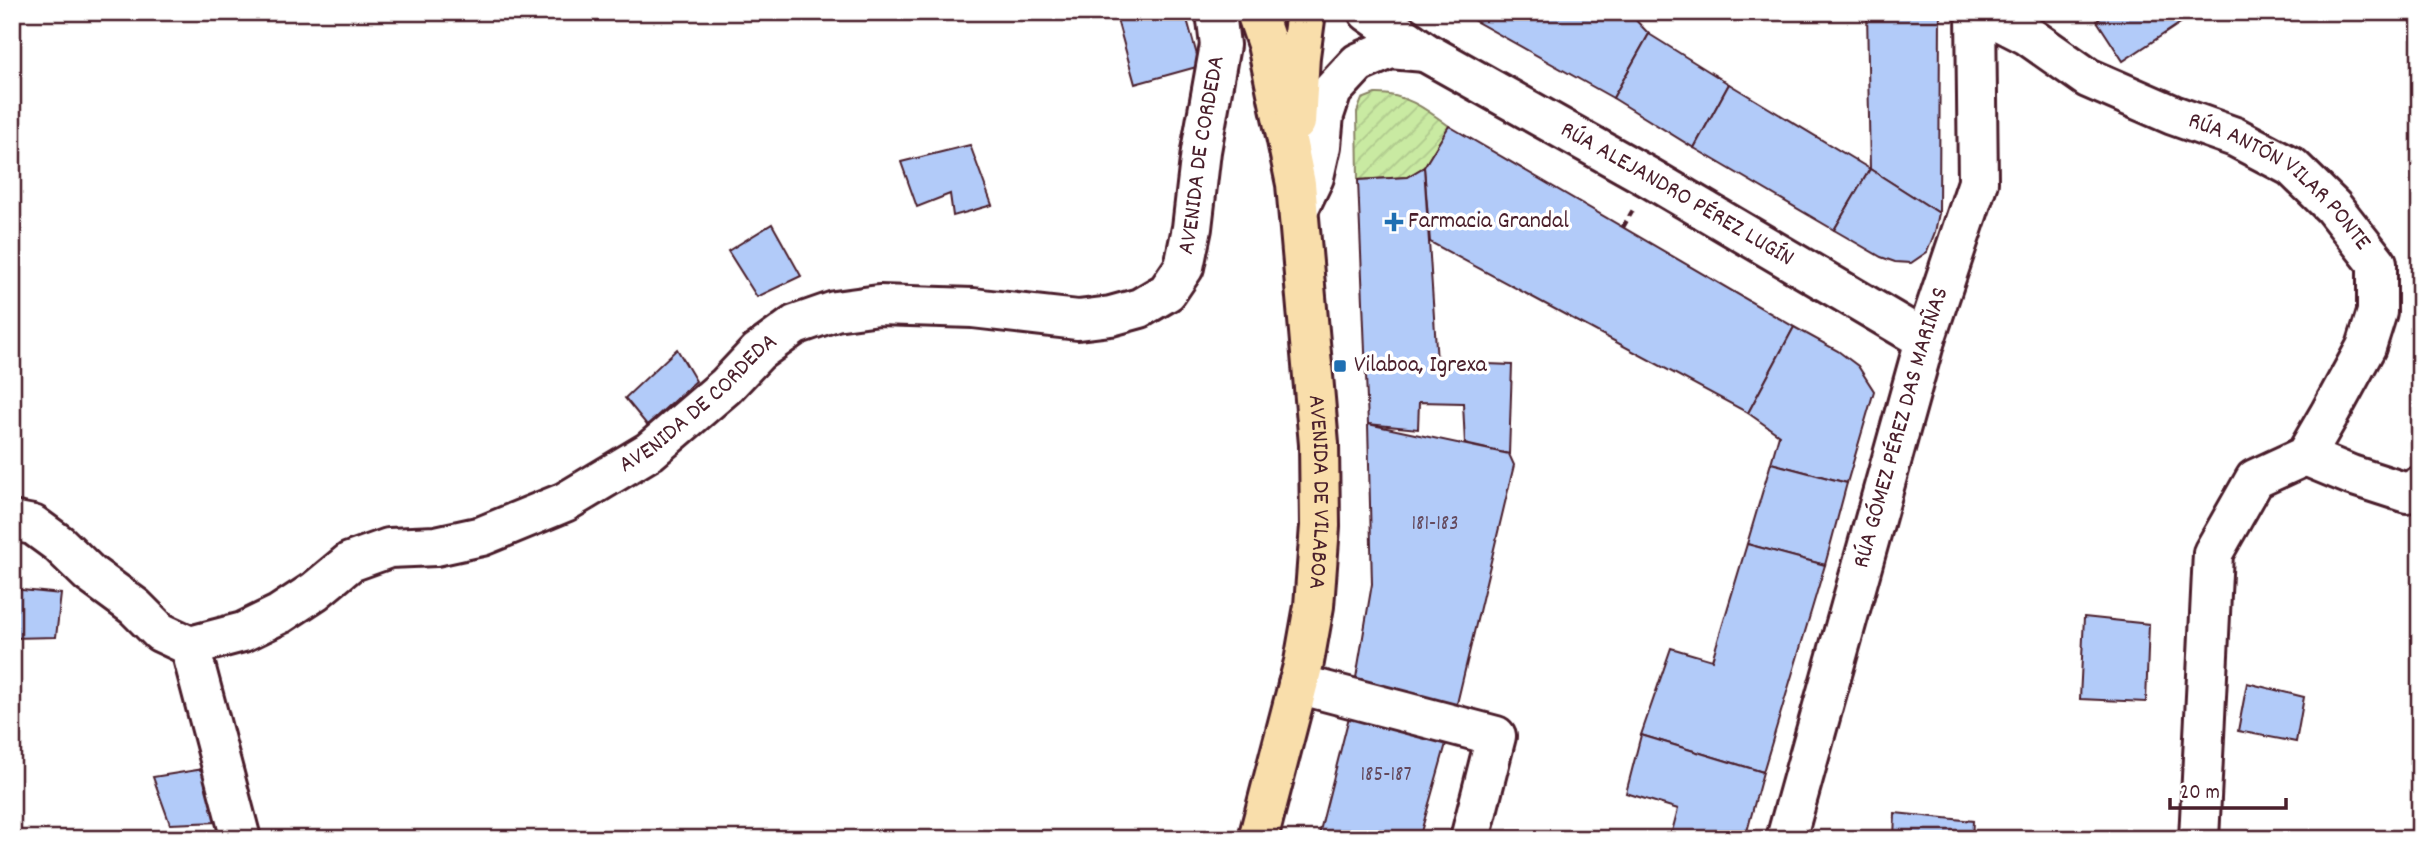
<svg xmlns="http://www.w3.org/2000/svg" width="2432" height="851" font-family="Dekko,sans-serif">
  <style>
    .garden { fill: url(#garden-furrows); stroke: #8a8466; stroke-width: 2 }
    .building { fill: #b2cbf9; stroke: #4a1f2b; stroke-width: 2 }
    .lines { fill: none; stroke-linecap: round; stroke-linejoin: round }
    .minor-casing { stroke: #4a1f2b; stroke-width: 44 }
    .highway-casing { stroke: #4a1f2b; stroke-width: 44 }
    .path { stroke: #4a1f2b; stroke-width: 4.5; stroke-dasharray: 7 5; stroke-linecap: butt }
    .minor { stroke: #fff; stroke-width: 38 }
    .highway { stroke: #f9deab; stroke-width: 38 }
    .poi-dot { fill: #1f6fb2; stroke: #fff; stroke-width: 2.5 }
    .labels { text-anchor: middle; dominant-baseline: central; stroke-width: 7; stroke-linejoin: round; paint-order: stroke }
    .number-label { font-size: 21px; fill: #644a5e }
    .street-label { font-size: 24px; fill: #4a1f2b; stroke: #fff }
    .poi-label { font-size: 24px; fill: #4a1f2b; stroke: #fff; text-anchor: start }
  </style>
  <defs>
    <pattern id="garden-furrows" width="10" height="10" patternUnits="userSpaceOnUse" patternTransform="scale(1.75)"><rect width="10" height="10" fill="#c9eaa2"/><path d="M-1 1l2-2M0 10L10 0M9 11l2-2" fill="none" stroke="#aec88c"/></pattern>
  </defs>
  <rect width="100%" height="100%" fill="#fff"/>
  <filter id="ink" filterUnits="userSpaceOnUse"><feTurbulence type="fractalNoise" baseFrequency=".0143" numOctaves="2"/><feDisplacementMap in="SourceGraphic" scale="14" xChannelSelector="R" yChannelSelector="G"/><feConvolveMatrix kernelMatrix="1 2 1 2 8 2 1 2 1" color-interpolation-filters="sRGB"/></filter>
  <g filter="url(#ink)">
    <path class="garden" d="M1375 94C1405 93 1426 109 1449 126L1424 167 1407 177 1358 180 1357 112 1362 99Z"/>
    <g class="building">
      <path d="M1115 12H1185L1200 66 1135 84Z"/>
      <path d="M1459 12H1628L1649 34 1613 98Z"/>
      <path d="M1867 12H1940L1939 213 1870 169Z"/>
      <path d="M2107 12H2197L2123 61 2097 21Z"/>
      <path d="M1649 34 1729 84 1694 148 1613 98Z"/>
      <path d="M1729 84 1870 169 1834 230 1694 148Z"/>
      <path d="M1449 126 1794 327 1748 413 1430 242 1424 167Z"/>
      <path d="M970 145 992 205 953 216 950 194 917 207 901 162Z"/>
      <path d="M1424 167 1437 362 1512 365 1509 454 1465 444 1463 403 1419 402 1418 429 1368 424 1358 180 1407 177Z"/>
      <path d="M1870 169 1939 213 1935 232 1927 252 1911 263 1895 262 1881 257 1834 230Z"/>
      <path d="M772 224 801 276 757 297 728 251Z"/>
      <path d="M1794 327 1838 351 1858 366 1874 391 1847 483 1771 463 1779 435 1748 413Z"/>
      <path d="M677 349 696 381 647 425 625 398Z"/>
      <path d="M1368 424 1509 454 1514 465 1455 712 1350 713 1372 584Z"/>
      <path d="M1771 463 1847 483 1825 565 1747 544Z"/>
      <path d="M1747 544 1825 565 1763 772 1641 735 1671 648 1712 660Z"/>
      <path d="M12 589 61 594 56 637 12 638Z"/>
      <path d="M2084 617 2149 624 2146 702 2080 699Z"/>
      <path d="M2247 683 2304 697 2296 742 2238 731Z"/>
      <path d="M1455 712 1419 839H1318L1350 713Z"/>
      <path d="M1641 735 1763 772 1745 839H1670L1678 809 1626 793Z"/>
      <path d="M204 769 218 822 170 824 153 777Z"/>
      <path d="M1895 813 1973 821 1972 839H1894Z"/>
    </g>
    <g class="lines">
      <defs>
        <g id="minor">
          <path id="s1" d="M1368 12 1425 52 1650 178 1925 340"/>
          <path id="s2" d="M1982 12 2027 35 2088 78 2173 115 2235 137 2292 167 2333 207 2377 263V312L2366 347 2330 413 2305 456 2255 479 2213 553 2199 839"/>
          <path d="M1299 208 1314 177 1321 146 1324 115 1332 91 1358 63 1390 49 1425 52"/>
          <path d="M2305 456 2351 475 2407 493 2420 486"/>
          <path id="s3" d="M12 521 33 525 59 544 90 574 135 607 160 632 190 646 243 632 280 614 315 591 350 562 389 548 436 546 482 536 565 502 650 451 726 386 758 352 795 325 835 311 879 305 973 308 1078 320 1111 316 1140 308 1167 292 1184 267 1192 228 1201 151 1220 45 1216 12"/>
          <path d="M190 646 241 839"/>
          <path d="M1298 684 1496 736 1470 839"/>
          <path id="s4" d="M1786 839 1925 340 1978 182 1976 12"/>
        </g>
        <g id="highway">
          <path id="s5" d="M1256 12 1267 44 1296 184 1319 444 1320 526 1314 606 1304 662 1258 839"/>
          <path d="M1296 122 1300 56 1306 12"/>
        </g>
      </defs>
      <use href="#minor" class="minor-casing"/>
      <use href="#highway" class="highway-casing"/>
      <path class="path" d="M1623 227 1633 210"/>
      <use href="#minor" class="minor"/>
      <use href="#highway" class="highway"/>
    </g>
  </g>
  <g class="poi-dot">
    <path d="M1390.5 211.5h7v7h7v7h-7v7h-7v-7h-7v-7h7z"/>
    <rect x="1333" y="359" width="14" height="14" rx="3.5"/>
  </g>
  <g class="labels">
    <g class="number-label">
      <text x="1435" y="525">181-183</text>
      <text x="1386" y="776">185-187</text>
    </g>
    <g class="street-label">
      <text stroke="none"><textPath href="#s3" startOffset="1446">AVENIDA DE CORDEDA</textPath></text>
      <text stroke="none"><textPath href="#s2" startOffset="346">RÚA ANTÓN VILAR PONTE</textPath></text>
      <text stroke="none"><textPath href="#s1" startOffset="359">RÚA ALEJANDRO PÉREZ LUGÍN</textPath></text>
      <text stroke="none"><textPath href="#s3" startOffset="796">AVENIDA DE CORDEDA</textPath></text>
      <text stroke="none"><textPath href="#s4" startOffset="427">RÚA GÓMEZ PÉREZ DAS MARIÑAS</textPath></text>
      <text stroke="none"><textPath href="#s5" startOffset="486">AVENIDA DE VILABOA</textPath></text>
    </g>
    <g class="poi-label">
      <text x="1408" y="222">Farmacia Grandal</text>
      <text x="1354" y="366">Vilaboa, Igrexa</text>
    </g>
  </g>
  <rect width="2432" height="851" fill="none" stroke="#fff" stroke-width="42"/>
  <rect x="21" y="21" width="2390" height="809" fill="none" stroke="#4a1f2b" stroke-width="2.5" filter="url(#ink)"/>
  <path d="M2170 798v10h116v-10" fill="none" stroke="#4a1f2b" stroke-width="3.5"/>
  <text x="2180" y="798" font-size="21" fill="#4a1f2b" stroke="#ffffff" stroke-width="5" paint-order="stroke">20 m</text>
</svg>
